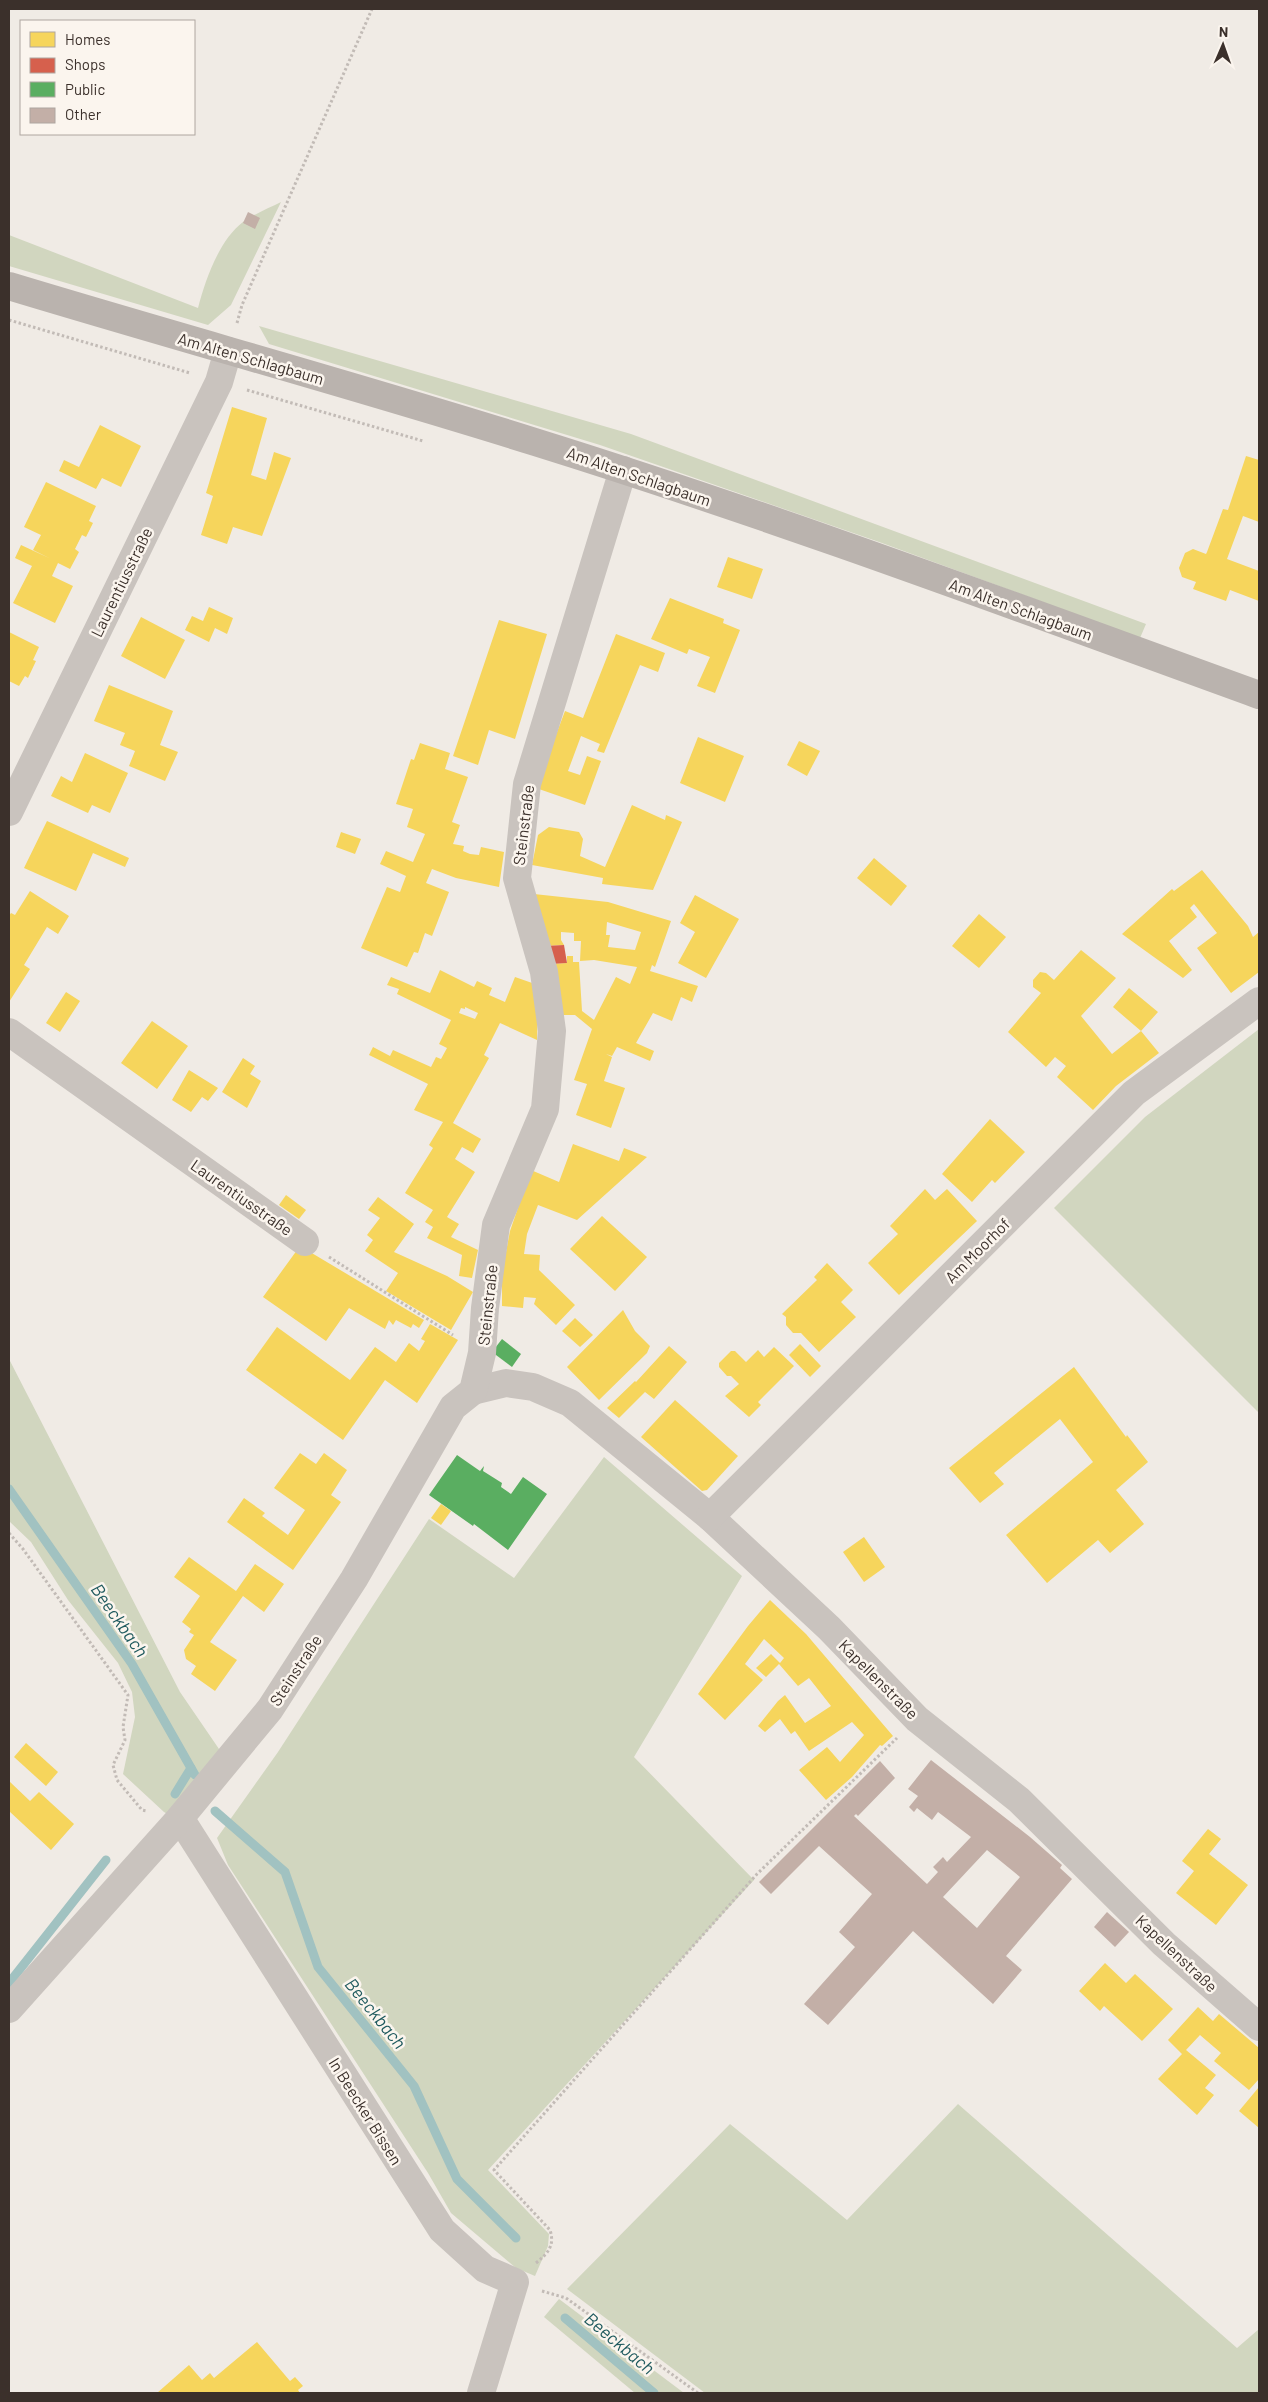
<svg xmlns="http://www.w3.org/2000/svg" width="1268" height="2402" font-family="Barlow,sans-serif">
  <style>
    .green { fill: #d1d6bf }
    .homes { fill: #f6d55c; fill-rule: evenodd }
    .shops { fill: #d6604d }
    .public { fill: #5aae61 }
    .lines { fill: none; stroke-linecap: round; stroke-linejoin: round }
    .stream { stroke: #a1c2c1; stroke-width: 9 }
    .building { fill: #c3afa7; fill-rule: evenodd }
    .path { stroke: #c2bbb6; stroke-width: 3; stroke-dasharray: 2.5 2.5; stroke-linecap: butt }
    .street { stroke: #c9c3be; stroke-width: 28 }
    .secondary { stroke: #bab3ae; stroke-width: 28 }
    .labels { text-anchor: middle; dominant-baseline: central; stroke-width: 5; stroke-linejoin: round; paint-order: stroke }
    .street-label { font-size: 16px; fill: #3b302b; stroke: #fbf5ee }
    .water-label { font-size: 18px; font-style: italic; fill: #1f5a5e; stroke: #fbf5ee }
  </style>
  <rect width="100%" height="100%" fill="#f0ebe5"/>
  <g class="green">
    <path d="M281 202 231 305 208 325 9 266V235L198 308C205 281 219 240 243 222 254 214 269 208 281 202Z"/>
    <path d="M259 326 631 434 1146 624 1140 638 882 543 600 445 269 344Z"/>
    <path d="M1259 1029V1413L1054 1208 1145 1117Z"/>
    <path d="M9 1359 180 1692 232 1768 188 1826 164 1812 123 1774 135 1717 132 1692 118 1663 68 1600 31 1542 9 1521Z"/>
    <path d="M604 1457 742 1576 634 1757 754 1880 488 2170 549 2234 548 2246 535 2276 516 2268 451 2213 428 2173 228 1865 217 1838 278 1752 429 1519 514 1578Z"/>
    <path d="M958 2104 1237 2348 1259 2329V2393H705L567 2289 730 2124 847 2220Z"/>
    <path d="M559 2299 684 2393H635L544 2317Z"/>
  </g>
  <g class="homes">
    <path d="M232 407 267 418 251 475 266 480 274 452 291 458 262 536 233 527 227 544 201 535 213 496 206 493Z"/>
    <path d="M100 425 141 446 121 487 102 478 96 489 59 471 64 460 79 467Z"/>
    <path d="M1246 456 1259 460V522L1243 516 1227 559 1259 571V601L1230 590 1226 601 1193 589 1196 582 1182 577 1179 568 1185 553 1193 549 1206 554 1207 552 1223 509 1228 510Z"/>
    <path d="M46 482 96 506 89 521 93 523 86 537 82 535 75 549 79 552 70 569 58 563 52 576 73 586 55 623 13 603 32 566 15 558 21 545 49 558 33 550 41 535 24 527Z"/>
    <path d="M728 557 763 569 752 599 717 587Z"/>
    <path d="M670 598 724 619 723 623 740 630 715 693 697 686 710 657 689 649 687 654 651 639Z"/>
    <path d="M209 607 233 618 227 634 215 628 209 642 185 630 192 616 203 621Z"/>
    <path d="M141 617 185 640 165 679 121 656Z"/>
    <path d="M499 620 547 634 515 739 489 730 478 765 453 756Z"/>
    <path d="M9 632 39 647 33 660 36 661 28 678 25 676 19 686 9 681Z"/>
    <path d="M616 634 665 653 658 672 640 665 604 753 597 751 600 744 581 736 568 771 580 775 587 756 601 761 585 805 536 788 565 711 583 718Z"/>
    <path d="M109 685 173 711 160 745 178 752 165 781 129 766 135 751 120 745 125 733 94 721Z"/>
    <path d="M698 737 744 756 725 802 680 783Z"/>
    <path d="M799 741 820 751 807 776 787 765Z"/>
    <path d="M420 743 450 753 445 769 468 777 452 822 460 825 453 844 464 846 463 851 470 854 479 855 481 847 504 852 499 887 456 878 432 869 426 883 449 892 432 936 425 933 418 953 414 952 407 967 361 948 387 887 400 892 406 876 380 864 386 851 413 862 425 834 407 827 413 809 396 804 411 759 414 760Z"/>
    <path d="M85 753 128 773 110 813 92 805 88 813 51 796 61 776 72 782Z"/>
    <path d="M632 805 665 820 666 815 682 822 653 890 602 884 603 878 532 865 538 835 549 827 579 832 583 839 580 856 605 867Z"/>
    <path d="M47 821 129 858 125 867 93 853 76 891 24 868Z"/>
    <path d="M341 832 361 839 355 854 336 847Z"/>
    <path d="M874 858 907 886 891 906 857 878Z"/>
    <path d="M1202 870 1248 926 1253 937 1259 932V972L1231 993 1197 948 1217 933 1194 904 1190 908 1197 917 1169 941 1192 970 1183 978 1122 934 1172 889 1174 891Z"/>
    <path d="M30 891 69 916 58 934 47 927 24 965 30 969 9 1002V916L11 913 15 915Z"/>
    <path d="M534 894 608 902 671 921 655 967 652 965 650 971 698 986 692 1002 681 997 672 1021 653 1013 636 1043 654 1051 650 1061 617 1047 612 1056 606 1054 612 1057 604 1081 625 1088 611 1128 576 1115 587 1084 574 1080 592 1029 575 1015H563L551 964 567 963V956H573V962H579L582 1011 594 1020 616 977 630 984 637 967 594 960 580 961 581 941H574V933L561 932V940L564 945 545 946ZM607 922 641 932 635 950 608 947 610 935H606Z"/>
    <path d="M695 895 739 919 706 978 678 963 695 932 680 923Z"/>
    <path d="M979 914 1006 937 979 968 952 946Z"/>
    <path d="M1081 950 1116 978 1081 1016 1112 1054 1141 1031 1113 1007 1129 988 1158 1012 1141 1031 1159 1053 1116 1086 1093 1110 1057 1077 1066 1066 1055 1057 1046 1067 1008 1032 1041 993 1033 987V980L1040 972 1046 973 1054 980Z"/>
    <path d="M440 970 474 987 477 981 492 988 489 995 505 1002 515 977 535 984 538 1006 537 1040 500 1023 484 1055 489 1058 453 1123 481 1139 473 1153 462 1147 455 1159 475 1172 447 1217 459 1224 451 1237 478 1250 472 1278 459 1276 462 1255 427 1238 433 1227 425 1222 433 1210 405 1193 433 1148 429 1145 443 1122 414 1110 428 1084 369 1055 373 1047 390 1056 393 1050 431 1067 436 1057 441 1059 447 1048 439 1044 451 1020 397 994 399 989 387 985 391 977 430 993ZM465 1007 478 1013 475 1019 459 1013 461 1008 465 1009Z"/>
    <path d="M66 992 80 1001 60 1032 46 1023Z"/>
    <path d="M152 1021 188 1046 157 1089 121 1063Z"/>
    <path d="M243 1058 255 1066 250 1074 261 1081 247 1108 222 1092Z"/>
    <path d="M189 1070 218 1088 208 1101 202 1097 191 1112 172 1100Z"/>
    <path d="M990 1119 1025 1152 995 1183 992 1180 972 1202 942 1174Z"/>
    <path d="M573 1144 619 1161 624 1148 647 1157 577 1220 538 1205 527 1234 524 1254 540 1255 539 1270 575 1305 556 1325 534 1304 536 1298 524 1297 523 1308 502 1306V1273L510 1231 531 1170 559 1182Z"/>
    <path d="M925 1189 935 1200 947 1189 977 1221 899 1295 868 1263 898 1234 890 1226Z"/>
    <path d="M286 1195 306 1210 299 1219 279 1205Z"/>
    <path d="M378 1197 414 1224 394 1252 447 1276 473 1292 451 1330 386 1291 398 1273 365 1251 373 1240 367 1235 380 1218 368 1210Z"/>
    <path d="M602 1216 647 1257 615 1291 570 1249Z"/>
    <path d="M300 1246 424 1320 419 1328 413 1324 411 1328 396 1320 393 1325 389 1320 385 1329 349 1308 326 1341 263 1297Z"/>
    <path d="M827 1263 853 1290 841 1302 856 1317 819 1352 801 1333H793L786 1325V1317L782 1314 817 1280 814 1277Z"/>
    <path d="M623 1310 635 1331 650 1346 647 1353 599 1400 567 1367Z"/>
    <path d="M575 1318 593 1335 580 1347 562 1331Z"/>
    <path d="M430 1324 458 1340 417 1403 385 1380 343 1440 246 1370 277 1327 350 1380 375 1347 396 1362 409 1343 419 1351 425 1341 421 1339Z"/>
    <path d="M800 1344 821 1366 810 1377 789 1355Z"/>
    <path d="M669 1346 687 1362 654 1399 645 1392 619 1418 607 1408 635 1381 636 1382Z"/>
    <path d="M774 1347 794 1366 758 1402 761 1405 749 1417 725 1396 739 1384 731 1376H727L719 1367V1363L731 1351H735L746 1362 758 1350 764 1357Z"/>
    <path d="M1074 1367 1126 1437 1127 1435 1148 1462 1116 1490 1144 1524 1110 1553 1098 1540 1047 1583 1006 1535 1093 1462 1060 1419 994 1473 1004 1484 980 1503 949 1468Z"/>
    <path d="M675 1400 738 1456 707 1490 702 1491 641 1437Z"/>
    <path d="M300 1453 316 1464 324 1453 347 1470 331 1495 341 1502 293 1570 227 1522 244 1498 265 1513 262 1516 288 1535 305 1510 274 1488Z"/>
    <path d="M441 1504 451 1511 441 1525 431 1518Z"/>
    <path d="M864 1537 885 1567 864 1582 843 1552Z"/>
    <path d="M189 1557 236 1591 255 1564 284 1584 264 1612 243 1596 210 1642 237 1660 215 1691 191 1674 196 1666 186 1659 184 1650 194 1635 189 1632 191 1629 182 1622 200 1596 174 1577Z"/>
    <path d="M770 1600 806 1634 893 1736 882 1746 880 1745 852 1777 826 1800 799 1770 827 1747 840 1762 864 1735 852 1722 809 1751 795 1731 791 1734 780 1719 765 1732 758 1726 778 1701 785 1695 805 1723 831 1706 809 1678 798 1686 779 1664 766 1677 756 1668 771 1654 780 1663 784 1658 764 1639 745 1664 763 1680 725 1720 698 1694 748 1626Z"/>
    <path d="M26 1743 58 1772 46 1786 14 1757Z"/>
    <path d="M9 1781 30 1801 39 1792 74 1824 51 1850 9 1811Z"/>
    <path d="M1208 1829 1221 1839 1209 1854 1248 1885 1216 1925 1176 1893 1194 1871 1182 1861Z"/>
    <path d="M1105 1963 1126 1983 1135 1974 1173 2009 1142 2041 1104 2006 1100 2011 1079 1991Z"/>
    <path d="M1198 2007 1213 2021 1219 2014 1259 2048V2079L1249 2090 1214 2061 1221 2053 1200 2035 1186 2050 1216 2075 1205 2088 1214 2095 1197 2115 1158 2079 1182 2054 1168 2040Z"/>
    <path d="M1259 2087V2128L1239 2111Z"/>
    <path d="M257 2342 290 2381 295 2377 303 2386 298 2390 300 2393H157L189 2365 202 2380 210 2373 214 2378Z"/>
  </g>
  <path class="shops" d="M564 945 567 963 551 964 545 946Z"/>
  <g class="public">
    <path d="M502 1339 521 1354 512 1367 492 1352Z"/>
    <path d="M457 1455 480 1471 484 1466 483 1471 502 1483 501 1487 511 1494 523 1477 547 1494 508 1550 474 1524 473 1526 429 1495Z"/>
  </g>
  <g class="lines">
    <g class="stream">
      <path d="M9 1489 132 1664 195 1775"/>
      <path d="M175 1794 191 1768"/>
      <path d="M215 1811 285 1872 318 1967 414 2086 457 2179 516 2238"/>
      <path d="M9 1983 106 1860"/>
      <path d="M565 2318 654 2393"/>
    </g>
  </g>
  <g class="building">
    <path d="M248 212 260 218 255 229 243 223Z"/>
    <path d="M931 1760 1030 1837 1062 1865 1060 1868 1072 1879 1006 1956 1022 1970 993 2004 913 1931 828 2025 804 2004 855 1947 839 1932 872 1894 819 1846 771 1894 759 1882 880 1761 895 1778 858 1816 856 1814 854 1816 927 1884 938 1872 933 1867 943 1857 947 1862 971 1837 938 1812 932 1820 917 1808 914 1812 909 1807 918 1796 908 1789ZM987 1850 1020 1877 977 1928 943 1897Z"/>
    <path d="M1107 1912 1129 1932 1115 1947 1094 1927Z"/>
  </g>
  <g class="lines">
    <g class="path">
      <path d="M9 320 190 373"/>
      <path d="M237 323 242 305 372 9"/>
      <path d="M247 390 423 441"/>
      <path d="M329 1257 453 1335"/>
      <path d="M9 1533 23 1549 128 1695 123 1727 125 1740 113 1765 117 1780 142 1810 147 1811"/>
      <path d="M536 2263C548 2253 555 2246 550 2230L494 2170 757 1874 897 1738"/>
      <path d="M542 2291 566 2298 698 2393"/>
    </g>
    <g class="street">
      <path d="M9 812 219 382 228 351"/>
      <path d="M9 1032 305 1242"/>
      <path d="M473 1391 506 1383 533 1387 570 1403 710 1517 829 1628 917 1719 1019 1800 1164 1944 1259 2027"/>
      <path d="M710 1517 1134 1093 1259 1001"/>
      <path d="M180 1818 442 2230 485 2269 515 2282 481 2393"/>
      <path d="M9 2009 180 1818 270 1709 354 1579 453 1407 473 1391 482 1353 485 1308 496 1225 545 1109 552 1031 544 972 517 878 527 784 623 470"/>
    </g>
    <path class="secondary" d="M9 286C184 339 360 387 535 442 779 518 1019 608 1259 695"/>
  </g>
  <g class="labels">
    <g class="street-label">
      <text transform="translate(251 358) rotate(16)">Am Alten Schlagbaum</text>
      <text transform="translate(639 476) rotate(19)">Am Alten Schlagbaum</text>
      <text transform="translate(121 582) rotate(-64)">Laurentiusstraße</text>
      <text transform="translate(1021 609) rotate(20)">Am Alten Schlagbaum</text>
      <text transform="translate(523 825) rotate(-83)">Steinstraße</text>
      <text transform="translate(242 1197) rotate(35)">Laurentiusstraße</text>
      <text transform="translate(977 1250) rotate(-45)">Am Moorhof</text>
      <text transform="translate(487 1305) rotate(-84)">Steinstraße</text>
      <text transform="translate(295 1670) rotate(-57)">Steinstraße</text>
      <text transform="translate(879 1679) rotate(45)">Kapellenstraße</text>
      <text transform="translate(1177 1953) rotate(43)">Kapellenstraße</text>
      <text transform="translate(366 2111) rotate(58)">In Beecker Bissen</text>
    </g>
    <g class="water-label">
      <text transform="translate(120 1620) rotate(55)">Beeckbach</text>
      <text transform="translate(376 2013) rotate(51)">Beeckbach</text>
      <text transform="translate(620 2343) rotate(40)">Beeckbach</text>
    </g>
  </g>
  <rect width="1268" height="2402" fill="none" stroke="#3b302b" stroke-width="20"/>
  <rect x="20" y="20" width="175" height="115" fill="#fbf5ee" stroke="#aea6a0"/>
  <rect x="30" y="32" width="25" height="15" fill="#f6d55c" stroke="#aea6a0"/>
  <text x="65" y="45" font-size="15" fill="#3b302b">Homes</text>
  <rect x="30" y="58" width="25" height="15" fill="#d6604d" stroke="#aea6a0"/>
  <text x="65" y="70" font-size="15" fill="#3b302b">Shops</text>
  <rect x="30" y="82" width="25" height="15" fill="#5aae61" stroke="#aea6a0"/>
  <text x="65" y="95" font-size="15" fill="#3b302b">Public</text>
  <rect x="30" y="108" width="25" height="15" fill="#c3afa7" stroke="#aea6a0"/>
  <text x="65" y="120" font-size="15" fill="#3b302b">Other</text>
  <g transform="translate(1223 45) rotate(2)" stroke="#fbf5ee" stroke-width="4" paint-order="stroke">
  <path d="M0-4L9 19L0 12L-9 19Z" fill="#3b302b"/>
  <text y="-8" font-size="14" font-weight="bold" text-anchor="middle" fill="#3b302b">N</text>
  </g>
</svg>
